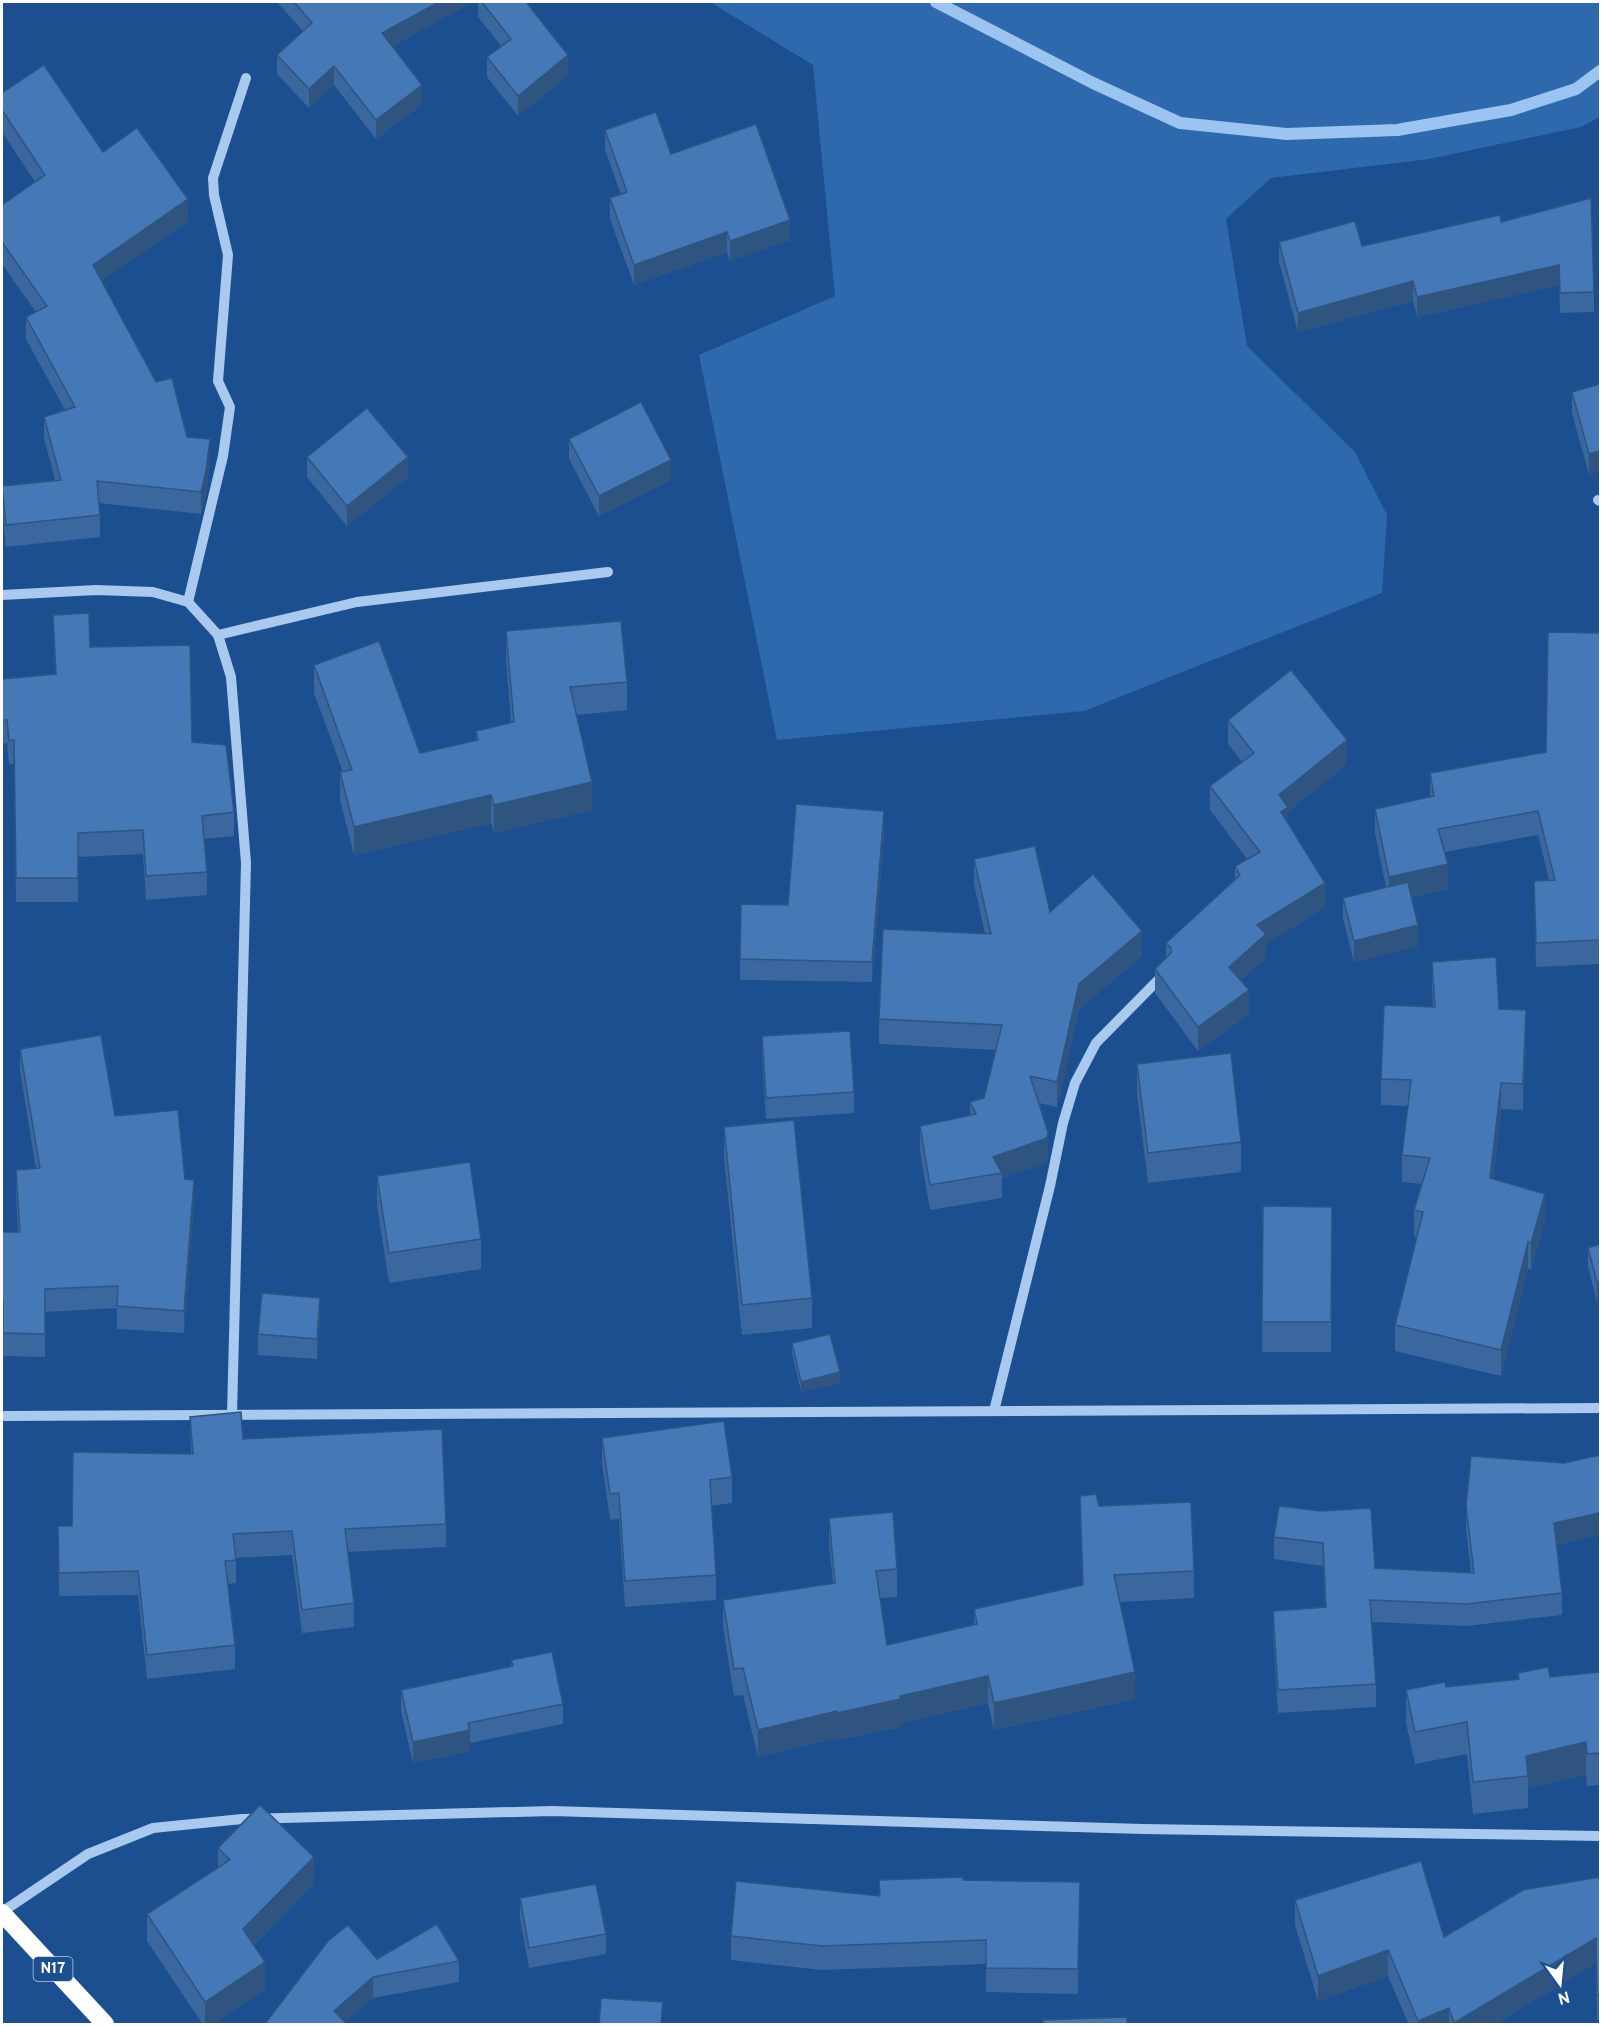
<svg xmlns="http://www.w3.org/2000/svg" width="1602" height="2026" font-family="Overpass,sans-serif">
  <style>
    .green { fill: #2e69ad }
    .lines { fill: none; stroke-linecap: round; stroke-linejoin: round }
    .stream { stroke: #9cc4f0; stroke-width: 12 }
    .minor { stroke: #a9c9ee; stroke-width: 10 }
    .highway { stroke: #fff; stroke-width: 18 }
    .wall { fill: #3a679d }
    .shaded-wall { fill: #305480 }
    .building { fill: #4478b7; stroke: #305480; stroke-width: 1.5 }
    .labels { text-anchor: middle; dominant-baseline: central; stroke-width: 5; stroke-linejoin: round; paint-order: stroke }
    .shield { fill: #1b4f8f; stroke: #bbcadd; stroke-width: 1.5 }
    .shield-label { font-size: 15px; font-weight: bold; fill: #fff }
  </style>
  <rect width="100%" height="100%" fill="#1b4f8f"/>
  <path class="green" d="M710 2H1600V117L1581 127 1429 159 1271 178 1226 219 1247 346 1355 452 1387 515 1382 593 1084 711 777 740 699 355 835 296 813 65Z"/>
  <g class="lines">
    <path class="stream" d="M936 2 1093 83 1180 123 1286 134 1397 130 1511 110 1576 89 1600 71"/>
    <g class="minor">
      <path d="M1598 500 1600 501"/>
      <path d="M2 595 96 590 153 592 188 602 218 635 231 677 246 863 232 1415"/>
      <path d="M188 602 223 456 230 407 218 381 228 255 214 195 213 178 246 78"/>
      <path d="M218 635 357 602 608 572"/>
      <path d="M994 1411 1050 1186 1063 1123 1075 1083 1096 1043 1164 974"/>
      <path d="M2 1416 1600 1408"/>
      <path d="M2 1912 88 1854 153 1828 242 1819 552 1811 1143 1829 1600 1836"/>
    </g>
    <path class="highway" d="M2 1913 105 2024"/>
  </g>
  <g class="wall">
    <path d="M277 2H473L392 46 422 104 376 139 334 85 309 108 277 74V55L303 31Z"/>
    <path d="M478 2H526L568 76 518 116 487 77V57L501 46 478 17Z"/>
    <path d="M2 93 103 152 188 221 101 281 187 437 210 461 206 493 201 514 99 503 100 515V537L6 547 2 508V486L55 480 44 438V417L65 410 26 339V317L36 312 2 264V205L35 182 2 132Z"/>
    <path d="M605 130 671 154 790 240 730 261 727 252 634 285 610 219V198L621 195 605 150Z"/>
    <path d="M1501 222 1594 292V312L1560 313 1559 285 1417 317 1413 301 1298 332 1279 262V242L1362 246Z"/>
    <path d="M1600 384 1589 475 1572 413V392Z"/>
    <path d="M569 439 671 480 599 516 569 459Z"/>
    <path d="M307 457 408 477 347 526 307 477Z"/>
    <path d="M53 615 90 647 192 742 234 812V836L204 839 207 872V895L146 900 143 854 78 857V902H16L14 764H9L7 743 2 744V679L55 674Z"/>
    <path d="M506 631 627 682V710L576 715 592 810 494 833 491 823 354 855 340 800V772H343L314 693V665L420 753 476 740V731L511 722 506 660Z"/>
    <path d="M1600 633V964L1536 967 1534 881 1549 880 1538 835 1445 852 1448 889 1411 897 1418 946 1354 962 1343 918V898L1386 887 1375 833V809L1430 797V773L1546 752Z"/>
    <path d="M1228 720 1347 764 1288 811V823L1325 907 1266 944V958L1241 980 1249 1014 1198 1051 1155 993V969L1166 958V943L1235 879V866L1247 859 1210 810V786L1242 762 1228 744Z"/>
    <path d="M884 832 872 982 740 980V959L788 905Z"/>
    <path d="M974 859 1050 912 1142 956 1079 1009 1057 1107 1039 1103 1048 1157 1047 1163 1002 1178V1198L930 1210 920 1151V1126L970 1116V1102L984 1098 996 1050 879 1044V1019L985 934 974 884Z"/>
    <path d="M1432 962 1499 1009 1526 1036 1523 1110 1501 1109 1493 1179 1545 1220 1531 1269H1528L1501 1376 1395 1351V1325L1417 1237 1414 1236V1210L1422 1184 1402 1182V1155L1408 1106 1381 1105V1079L1433 1007 1432 988Z"/>
    <path d="M762 1036 854 1092V1113L766 1119 762 1057Z"/>
    <path d="M20 1049 115 1116 185 1179 194 1203 184 1333 117 1329V1308L45 1312V1357L3 1356V1324H2V1232H18L16 1193V1170L36 1169 20 1071Z"/>
    <path d="M1137 1064 1241 1142V1172L1148 1183 1137 1094Z"/>
    <path d="M724 1127 812 1298V1328L742 1335 724 1157Z"/>
    <path d="M377 1176 481 1239V1269L389 1283 377 1206Z"/>
    <path d="M1263 1206 1332 1207 1331 1352H1262Z"/>
    <path d="M1600 1244V1301L1597 1302 1588 1267V1248Z"/>
    <path d="M320 1319 317 1359 258 1355V1334Z"/>
    <path d="M792 1343 840 1383 801 1392 792 1353Z"/>
    <path d="M190 1417 446 1524V1547L348 1552 354 1603V1627L302 1633 292 1555 236 1558V1583L228 1584 235 1645V1669L147 1679 138 1595 59 1596 58 1526H72L191 1454Z"/>
    <path d="M602 1438 732 1477V1503L711 1506 716 1575V1600L625 1607 619 1519 610 1520 602 1464Z"/>
    <path d="M1080 1496 1099 1506 1194 1571V1598L1120 1602 1135 1699 994 1730 988 1703 901 1723V1727L837 1740V1738L758 1757 743 1695 734 1696 723 1627V1600L833 1583 829 1545V1518L897 1569V1597L880 1598 887 1645 974 1624V1609L1082 1585Z"/>
    <path d="M1279 1506 1375 1568 1471 1573 1466 1528V1506L1557 1545 1562 1593V1615L1466 1626 1372 1622 1376 1684V1707L1278 1713 1273 1633V1611L1325 1607 1323 1566 1274 1559V1537Z"/>
    <path d="M511 1660 563 1704V1724L470 1743V1751L413 1763 401 1711V1690L511 1666Z"/>
    <path d="M1600 1672V1785L1587 1786 1586 1775 1528 1788V1808L1473 1814 1467 1754 1415 1764 1406 1723V1690L1518 1679V1673L1550 1677Z"/>
    <path d="M218 1848 314 1884 254 1945 265 1989 211 2025H203L147 1941V1914L218 1867Z"/>
    <path d="M1600 1877V2020H1597L1596 1963 1494 2025H1409L1388 1976 1318 2001 1295 1925V1900L1444 1937Z"/>
    <path d="M879 1880H963L1080 1882 1078 1994 986 1992V1964L822 1970 731 1960V1936L879 1896Z"/>
    <path d="M520 1898 606 1934V1954L529 1968 520 1919Z"/>
    <path d="M377 1959 459 1961V1982L373 1998 345 2022 264 2025Z"/>
  </g>
  <g class="shaded-wall">
    <path d="M439 2H473L382 52V33Z"/>
    <path d="M568 55V76L518 116V96Z"/>
    <path d="M334 66V85L309 108V89Z"/>
    <path d="M422 85V104L376 139V120Z"/>
    <path d="M188 199V221L93 287V265Z"/>
    <path d="M790 220V240L730 261V241Z"/>
    <path d="M727 232V252L634 285V265Z"/>
    <path d="M1559 265V285L1417 317V297Z"/>
    <path d="M1413 281V301L1298 332V313Z"/>
    <path d="M210 439V461L206 493 201 514V492Z"/>
    <path d="M1600 451V471L1589 475V454Z"/>
    <path d="M408 457V477L347 526V506Z"/>
    <path d="M671 460V480L599 516V496Z"/>
    <path d="M1347 740V764L1288 811V830L1281 835 1279 795Z"/>
    <path d="M592 782V810L494 833V805Z"/>
    <path d="M491 795V823L354 855V827Z"/>
    <path d="M884 811V832L872 982V962Z"/>
    <path d="M1448 864V889L1389 901V877Z"/>
    <path d="M1325 883V907L1266 944V958L1229 991V967L1257 925Z"/>
    <path d="M1418 925V946L1354 962V941Z"/>
    <path d="M1142 931V956L1079 1009 1057 1107V1082L1079 984Z"/>
    <path d="M1249 990V1014L1198 1051V1027Z"/>
    <path d="M1526 1010V1036L1523 1110V1084Z"/>
    <path d="M1501 1083V1109L1490 1204V1178Z"/>
    <path d="M1048 1132V1157L1047 1163 1002 1178V1173L993 1157Z"/>
    <path d="M194 1180V1203L184 1333V1311Z"/>
    <path d="M1545 1194V1220L1531 1269V1243Z"/>
    <path d="M1528 1242V1269L1501 1376V1350Z"/>
    <path d="M1600 1281V1301L1597 1302V1282Z"/>
    <path d="M320 1298V1319L317 1359V1339Z"/>
    <path d="M840 1372V1383L801 1392V1382Z"/>
    <path d="M1600 1513V1535L1554 1546V1523Z"/>
    <path d="M1135 1672V1699L994 1730V1703Z"/>
    <path d="M988 1676V1703L901 1723V1727L837 1740V1713L900 1696Z"/>
    <path d="M837 1711V1738L758 1757V1730Z"/>
    <path d="M470 1730V1751L413 1763V1742Z"/>
    <path d="M1586 1742V1775L1528 1788V1776L1526 1756Z"/>
    <path d="M314 1857V1884L243 1956V1929Z"/>
    <path d="M1596 1938V1963L1494 2025H1454V2023Z"/>
    <path d="M1388 1950V1976L1318 2001V1976Z"/>
    <path d="M265 1962V1989L211 2025H205V2002Z"/>
    <path d="M373 1977V1998L342 2025 334 2011Z"/>
    <path d="M1449 2008V2025H1418V2021Z"/>
  </g>
  <g class="building">
    <path d="M294 2H439L382 33 422 85 376 120 334 66 309 89 277 55 312 23Z"/>
    <path d="M482 2H526L568 55 518 96 487 57 511 39Z"/>
    <path d="M44 65 103 152 137 128 188 199 93 265 156 382 172 378 187 437 210 439 206 471 201 492 97 481 100 515 6 525 2 486 61 480 44 417 75 407 26 317 47 306 2 242V205L45 175 2 110V93Z"/>
    <path d="M656 112 671 154 756 124 790 220 730 241 727 232 634 265 610 198 627 192 605 130Z"/>
    <path d="M1591 198 1594 292 1560 293 1559 265 1417 297 1413 281 1298 313 1279 242 1355 221 1362 246 1500 215 1501 222Z"/>
    <path d="M1600 384V451L1589 454 1572 392Z"/>
    <path d="M641 402 671 460 599 496 569 439Z"/>
    <path d="M367 408 408 457 347 506 307 457Z"/>
    <path d="M89 613 90 647 190 645 192 742 226 745 234 812 202 816 207 872 146 876 143 830 78 833V878H16L14 740 9 741 7 720H2V679L56 674 53 615Z"/>
    <path d="M621 621 627 682 570 687 592 782 494 805 491 795 354 827 340 772 352 770 314 665 379 641 420 753 478 740 476 731 514 722 506 631Z"/>
    <path d="M1548 632 1600 633V940L1536 943 1534 881 1555 880 1538 811 1438 829 1448 864 1389 877 1375 809 1434 796 1430 773 1546 752Z"/>
    <path d="M1291 670 1347 740 1279 795 1288 807 1281 812 1325 883 1257 925 1266 934 1229 967 1249 990 1198 1027 1155 969 1171 953V948L1166 943 1240 875 1235 866 1260 852 1210 786 1254 753 1228 720Z"/>
    <path d="M796 804 884 811 872 962 740 959 741 904 788 905Z"/>
    <path d="M1035 846 1050 912 1093 874 1142 931 1079 984 1057 1082 1030 1076 1048 1132 1047 1138 993 1157 1002 1173 930 1185 920 1126 976 1114 970 1102 984 1098 1002 1025 879 1019 883 929 991 934 974 859Z"/>
    <path d="M1408 882 1418 925 1354 941 1343 898Z"/>
    <path d="M1496 957 1499 1009 1526 1010 1523 1084 1501 1083 1490 1178 1545 1194 1531 1243 1528 1242 1501 1350 1395 1325 1423 1212 1414 1210 1430 1158 1402 1155 1411 1080 1381 1079 1384 1005 1435 1007 1432 962Z"/>
    <path d="M850 1031 854 1092 766 1098 762 1036Z"/>
    <path d="M101 1035 115 1116 178 1110 185 1179 194 1180 184 1311 117 1306 118 1286 45 1289V1334L3 1333V1301H2V1232H20L16 1170 40 1168 20 1049Z"/>
    <path d="M1231 1053 1241 1142 1148 1153 1137 1064Z"/>
    <path d="M794 1120 812 1298 742 1305 724 1127Z"/>
    <path d="M470 1162 481 1239 389 1253 377 1176Z"/>
    <path d="M1263 1206 1332 1207 1331 1322H1262Z"/>
    <path d="M1600 1244V1281L1597 1282 1588 1248Z"/>
    <path d="M262 1293 320 1298 317 1339 258 1334Z"/>
    <path d="M830 1334 840 1372 801 1382 792 1343Z"/>
    <path d="M241 1412 243 1439 442 1429 446 1524 345 1529 354 1603 302 1610 292 1531 233 1534 236 1560 225 1561 235 1645 147 1655 138 1571 59 1573 58 1526H72L73 1452 193 1454 190 1417Z"/>
    <path d="M724 1421 732 1477 710 1480 716 1575 625 1581 619 1493 610 1494 602 1438Z"/>
    <path d="M1600 1455V1513L1554 1523 1562 1593 1466 1604 1370 1600 1376 1684 1278 1690 1273 1611 1326 1607 1323 1543 1274 1537 1279 1506 1321 1511 1371 1508 1375 1568 1474 1573 1466 1506 1471 1456 1564 1463Z"/>
    <path d="M1096 1494 1099 1506 1191 1502 1194 1571 1114 1575 1135 1672 994 1703 988 1676 900 1696 901 1699 837 1713V1711L758 1730 743 1668 734 1669 723 1600 835 1583 829 1518 893 1512 897 1569 876 1571 887 1645 977 1624 974 1609 1083 1585 1080 1496Z"/>
    <path d="M552 1652 563 1704 468 1723 470 1730 413 1742 401 1690 513 1666 511 1660Z"/>
    <path d="M1548 1667 1550 1677 1600 1672V1753L1587 1754 1586 1742 1526 1756 1528 1776 1473 1782 1467 1722 1415 1732 1406 1690 1445 1682 1446 1687 1519 1679 1518 1673Z"/>
    <path d="M260 1805 314 1857 243 1929 265 1962 205 2002 147 1914 230 1860 218 1848Z"/>
    <path d="M1421 1861 1444 1937 1523 1890 1600 1877V1995H1597L1596 1938 1454 2023 1449 2008 1418 2021 1388 1950 1318 1976 1295 1900Z"/>
    <path d="M963 1877V1880L1080 1882 1078 1969 986 1968V1940L822 1946 731 1936 736 1881 880 1896 879 1880Z"/>
    <path d="M596 1884 606 1934 529 1948 520 1898Z"/>
    <path d="M437 1924 459 1961 373 1977 334 2011 348 2025H264L328 1941 348 1925 377 1959Z"/>
    <path d="M601 1998 663 2002 661 2025H599Z"/>
    <path d="M1127 2017V2025H1043V2020Z"/>
  </g>
  <g class="labels">
    <rect class="shield" x="33.5" y="1957" width="39" height="24" rx="4.5"/>
    <g class="shield-label">
      <text x="53" y="1969">N17</text>
    </g>
  </g>
  <rect width="1602" height="2026" fill="none" stroke="#ffffff" stroke-width="6"/>
  <g transform="translate(1560 1984) rotate(165)" stroke="#1b4f8f" stroke-width="4.5" paint-order="stroke">
  <path d="M0-4.5L10 22L0 15L-10 22Z" fill="#ffffff"/>
  <text y="-9" font-size="16" font-weight="bold" text-anchor="middle" fill="#ffffff">N</text>
  </g>
</svg>
